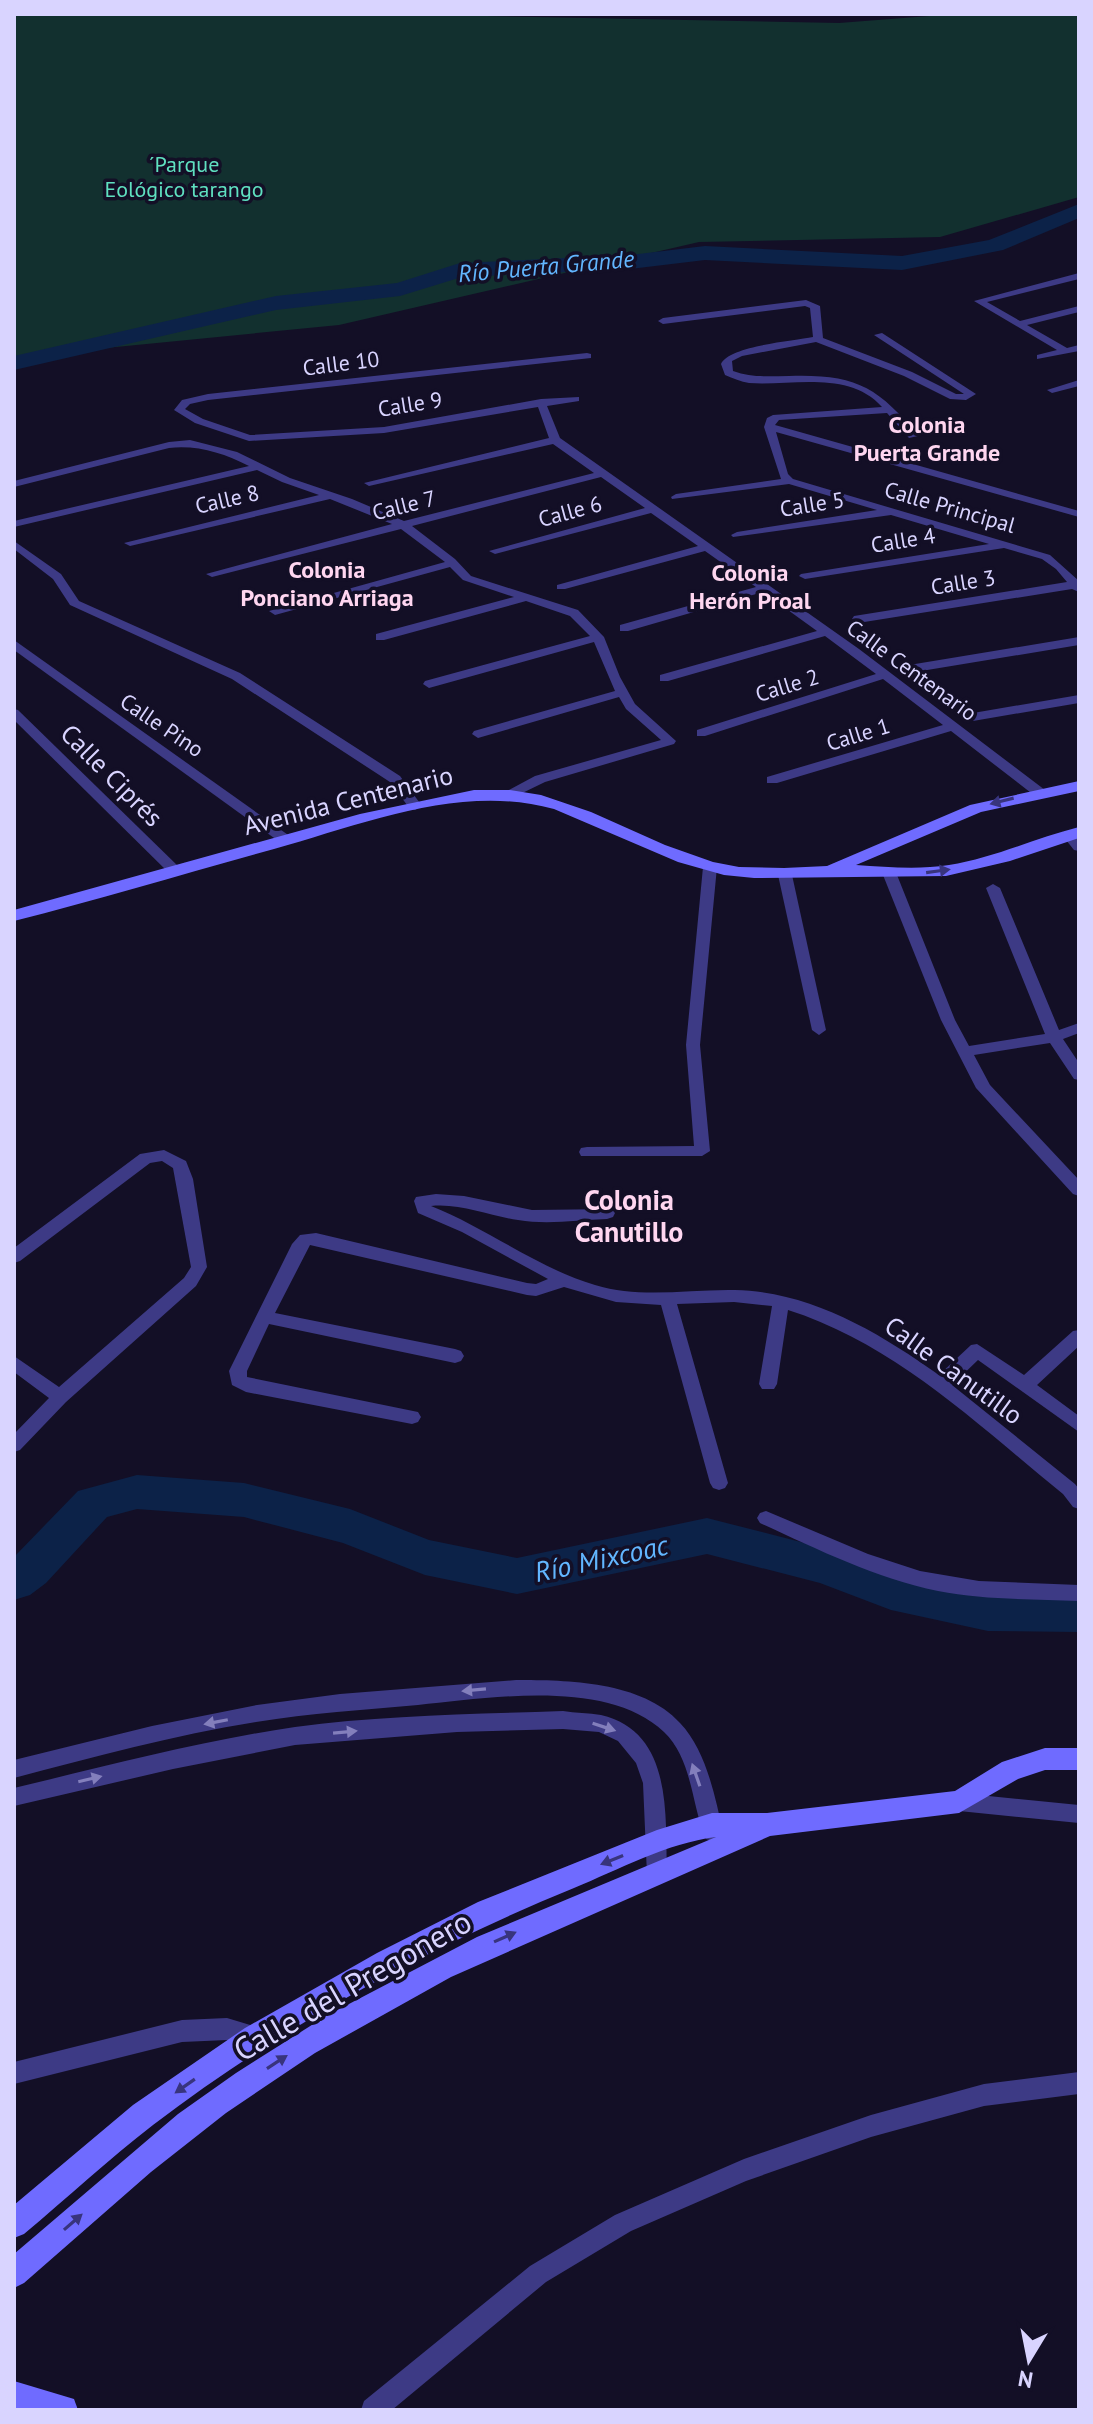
<svg xmlns="http://www.w3.org/2000/svg" width="1093" height="2424" font-family="'PT Sans',sans-serif">
  <style>
    .green { fill: #12302f }
    .lines { fill: none; stroke-linecap: round; stroke-linejoin: round }
    .river { fill: #0c2248; fill-rule: evenodd }
    .street { fill: #3d3a85; fill-rule: evenodd }
    .secondary { fill: #6f6bff; fill-rule: evenodd }
    .oneway { fill: #38347d }
    .oneway2 { fill: #837fbc }
    .labels { text-anchor: middle; dominant-baseline: central; stroke-width: 7; stroke-linejoin: round; paint-order: stroke }
    .far-park-label { font-size: 22px; fill: #5fe0c0; stroke: #130f26 }
    .far-street-label { font-size: 22px; fill: #d9d4ff; stroke: #130f26 }
    .far-water-label { font-size: 24px; font-style: italic; fill: #62b6ff; stroke: #130f26 }
    .far-neighbourhood-label { font-size: 24px; font-weight: bold; fill: #ffd6f0; stroke: #130f26 }
    .street-label { font-size: 26px; fill: #d9d4ff; stroke: #130f26 }
    .neighbourhood-label { font-size: 28px; font-weight: bold; fill: #ffd6f0; stroke: #130f26 }
    .water-label { font-size: 28px; font-style: italic; fill: #62b6ff; stroke: #130f26 }
    .near-street-label { font-size: 32px; fill: #d9d4ff; stroke: #130f26 }
  </style>
  <rect width="100%" height="100%" fill="#130f26"/>
  <path class="green" d="M36 14H389L839 23 955 14H1079V197L940 237 699 242 339 325 14 357V16Z"/>
  <g class="lines">
    <g class="river">
      <path d="M1079 204V218L1003 250 902 270 705 260 630 269 462 277 400 296 276 310 14 370V356L276 296 397 283 460 263 630 255 705 246 902 256 989 240Z"/>
      <path d="M137 1475 244 1483 350 1509 429 1540 517 1558 707 1518 824 1548 893 1573 988 1593 1079 1594V1632L988 1631 891 1610 820 1583 707 1554 517 1594 425 1575 343 1543 244 1517 137 1509 107 1517 46 1583 30 1595 14 1600V1557L78 1491Z"/>
    </g>
    <g class="street">
      <path d="M1079 273V279L987 302 1020 321 1079 306V312L1027 325 1067 348 1079 345V351L1037 359V355L1057 350 974 301Z"/>
      <path d="M806 300 820 306 823 338 912 372 956 394H964L874 335 882 333 976 394 966 400 950 399 904 376 816 342 742 356 732 361 733 371C752 378 769 376 789 376 854 374 878 386 918 436L909 438 887 413 779 420 775 425 1079 511V517L776 432 788 474 793 479 1050 555 1079 581V592L1072 589 858 623 852 619 854 616 1067 582 1056 569 1042 559 1004 548 805 579 799 576 801 574 989 544 891 515 733 537 731 535 737 532 877 510 789 484 672 499 671 497 676 494 781 479 764 427 767 418 773 415 882 407C849 370 792 386 749 383 741 382 733 378 725 375L721 364C729 346 793 341 813 337L810 308 805 306 663 324 658 321 663 318Z"/>
      <path d="M587 353 591 354V358L208 400 190 404 185 409 203 419 250 435 384 427 541 399 579 397V401L547 406 560 438 859 649 1045 790V796H1035L951 731 777 783H767V777L943 725 883 679 705 736H697V730L876 674 825 636 668 681H660V675L817 631 763 592 628 631H620V625L756 587 705 551 565 589H557V585L698 546 651 513 495 554 489 551 645 508 601 477 412 526 455 559 471 576 578 610 604 637 620 677 635 704 676 741 674 744 545 782 510 799 503 795 505 792 535 776 661 740 626 709 619 697 478 738 472 734 474 731 615 691 594 642 429 688 423 684 425 681 590 636 570 616 526 601 384 640H376V634L514 597 463 580 450 567 275 615 269 611 445 562 401 529 212 577 206 574 392 524 330 499 130 546 124 543 319 495 282 482 257 470 14 527V521L249 466C223 453 198 445 169 448L14 487V481L169 442 190 440 237 452 290 478 352 499 404 521 594 473 553 444 369 486 364 483 549 438 538 407 384 433 249 441 195 423 174 410 182 400 208 394Z"/>
      <path d="M1079 380V386L1052 393 1047 390Z"/>
      <path d="M14 541 61 574 79 601 240 673 400 776 422 806 415 810 410 809 390 782 232 679 70 605 53 579 14 549Z"/>
      <path d="M1079 637V645L903 674 897 670 903 666Z"/>
      <path d="M14 640 291 837V843H281L14 650Z"/>
      <path d="M1079 695V703L973 721 967 717 973 713Z"/>
      <path d="M14 709 18 710 180 868V874H170L14 720Z"/>
      <path d="M1069 831 1079 838V851L1074 850 1062 835Z"/>
      <path d="M710 863 717 867 700 1045 710 1151 702 1156H581L579 1152 581 1148 587 1147 694 1146 686 1045 703 867Z"/>
      <path d="M785 871 792 875 826 1030 819 1035 812 1030 778 875Z"/>
      <path d="M890 871 897 875 955 1020 969 1046 1045 1034 986 888 993 884 1000 888 1059 1030 1079 1023V1033L1063 1039 1079 1063V1080L1074 1079 1050 1043 974 1055 990 1085 1079 1180V1196L1073 1194 976 1088 941 1020 883 875Z"/>
      <path d="M164 1150 186 1161 193 1179 207 1267 196 1286 66 1402 20 1450 14 1452V1434L49 1398 14 1372V1356L59 1387 184 1278 191 1267 173 1168 162 1161 150 1163 20 1261 14 1263V1248L140 1154Z"/>
      <path d="M436 1194 464 1196 532 1210 613 1209 615 1213 613 1217 607 1219C578 1220 547 1225 518 1220 489 1216 461 1203 431 1206 487 1228 537 1268 595 1285 641 1299 688 1289 735 1290 811 1292 878 1332 939 1375L971 1345 977 1344 1024 1375 1073 1331 1079 1330V1346L1037 1385 1079 1416V1432L978 1360 952 1385 1075 1484 1079 1489V1509L1073 1507 1063 1494C978 1425 895 1344 788 1310L777 1384 774 1389H762L759 1384 772 1306 734 1302 677 1304 728 1483 725 1488 719 1490 713 1488 710 1483 661 1305 616 1302 564 1287 536 1296 527 1295 310 1245 275 1313 455 1349 461 1351 464 1356 461 1361 455 1363 269 1324 247 1371V1377L418 1412 421 1417 418 1422 412 1424 246 1392 232 1385 229 1371 292 1244 300 1235 316 1233 527 1283 536 1284 548 1279 462 1232 418 1213 414 1201 416 1197Z"/>
      <path d="M766 1511 868 1554 920 1571 979 1581 1079 1585V1601C1032 1599 984 1600 938 1591 875 1578 817 1549 760 1523L757 1518 760 1513Z"/>
      <path d="M516 1680C567 1680 642 1681 680 1723 706 1750 715 1796 723 1832L720 1839 713 1841 706 1839C691 1805 693 1760 664 1732 607 1678 490 1698 418 1705 364 1710 310 1713 256 1722 174 1735 94 1757 14 1778V1760L152 1726 257 1705 340 1694Z"/>
      <path d="M563 1711C575 1713 589 1713 601 1715 674 1732 665 1817 667 1875L664 1882 657 1885 650 1882 647 1875 643 1783 636 1763 618 1741 599 1732 563 1729 457 1732 295 1745 173 1769 14 1806V1788C107 1766 200 1741 295 1727 382 1715 475 1714 563 1711Z"/>
      <path d="M959 1793 1079 1805V1823L959 1811 952 1808 949 1802 952 1796Z"/>
      <path d="M227 2018 263 2029 266 2037 263 2045 255 2048 227 2040 182 2042 14 2084V2062L182 2020Z"/>
      <path d="M1079 2072V2094L984 2106 871 2137 746 2181 631 2231 546 2282 392 2410H361L364 2401 530 2266 615 2215 744 2159 871 2115 984 2084Z"/>
    </g>
    <g class="secondary">
      <path d="M1079 781V791L981 812 856 865C887 867 918 870 949 865 994 858 1035 838 1079 827V838L1010 861 946 876 754 878 724 875 678 862 554 809C461 783 363 824 274 849 187 873 101 899 14 921V910L360 814 474 790H510L541 795 591 812 665 845 713 862 739 867 784 868 827 866 970 805Z"/>
      <path d="M1045 1748H1079V1770H1045L1018 1779 959 1813 770 1836 451 1977 315 2053 226 2113 151 2172 24 2283 14 2288V2254L178 2114 236 2073 326 2016 477 1937 716 1837C667 1843 618 1870 574 1888 425 1949 281 2027 153 2125 109 2159 67 2198 24 2234L14 2238V2205L133 2105 245 2028 377 1953 478 1902 657 1830 712 1813H767L955 1791 1002 1762Z"/>
      <path d="M14 2381 74 2399 78 2410H14Z"/>
    </g>
  </g>
  <defs><path id="oneway-solid" d="M-6-.8H1V-3.2L6.5 0L1 3.2V.8H-6Z" transform="scale(2)"/></defs>
  <g class="oneway">
    <use href="#oneway-solid" transform="translate(1002 801) rotate(166)"/>
    <use href="#oneway-solid" transform="translate(938 871) rotate(-8)"/>
    <use href="#oneway-solid" transform="translate(612 1860) rotate(158)"/>
    <use href="#oneway-solid" transform="translate(505 1937) rotate(-24)"/>
    <use href="#oneway-solid" transform="translate(277 2062) rotate(-33)"/>
    <use href="#oneway-solid" transform="translate(185 2086) rotate(145)"/>
    <use href="#oneway-solid" transform="translate(73 2222) rotate(-41)"/>
  </g>
  <g class="oneway2">
    <use href="#oneway-solid" transform="translate(474 1690) rotate(175)"/>
    <use href="#oneway-solid" transform="translate(216 1722) rotate(169)"/>
    <use href="#oneway-solid" transform="translate(604 1727) rotate(18)"/>
    <use href="#oneway-solid" transform="translate(345 1732) rotate(-5)"/>
    <use href="#oneway-solid" transform="translate(696 1775) rotate(-109)"/>
    <use href="#oneway-solid" transform="translate(90 1779) rotate(-13)"/>
  </g>
  <g class="labels">
    <g class="far-park-label">
      <text x="184" y="164">´Parque<tspan x="184" dy="25">Eológico tarango</tspan></text>
    </g>
    <g class="far-street-label">
      <text transform="translate(341 363) rotate(-7)">Calle 10</text>
      <text transform="translate(410 404) rotate(-9)">Calle 9</text>
      <text transform="translate(227 499) rotate(-13)">Calle 8</text>
      <text transform="translate(812 504) rotate(-9)">Calle 5</text>
      <text transform="translate(404 505) rotate(-14)">Calle 7</text>
      <text transform="translate(950 507) rotate(16)">Calle Principal</text>
      <text transform="translate(570 511) rotate(-15)">Calle 6</text>
      <text transform="translate(903 540) rotate(-9)">Calle 4</text>
      <text transform="translate(963 582) rotate(-9)">Calle 3</text>
      <text transform="translate(912 670) rotate(36)">Calle Centenario</text>
      <text transform="translate(787 685) rotate(-17)">Calle 2</text>
      <text transform="translate(162 725) rotate(34)">Calle Pino</text>
      <text transform="translate(858 734) rotate(-17)">Calle 1</text>
    </g>
    <g class="far-water-label">
      <text transform="translate(546 266) rotate(-5)">Río Puerta Grande</text>
    </g>
    <g class="far-neighbourhood-label">
      <text x="927" y="424">Colonia<tspan x="927" dy="28">Puerta Grande</tspan></text>
      <text x="327" y="569">Colonia<tspan x="327" dy="28">Ponciano Arriaga</tspan></text>
      <text x="750" y="572">Colonia<tspan x="750" dy="28">Herón Proal</tspan></text>
    </g>
    <g class="street-label">
      <text transform="translate(112 775) rotate(45)">Calle Ciprés</text>
      <text transform="translate(348 800) rotate(-14)">Avenida Centenario</text>
      <text transform="translate(954 1370) rotate(36)">Calle Canutillo</text>
    </g>
    <g class="neighbourhood-label">
      <text x="629" y="1199">Colonia<tspan x="629" dy="32">Canutillo</tspan></text>
    </g>
    <g class="water-label">
      <text transform="translate(601 1558) rotate(-12)">Río Mixcoac</text>
    </g>
    <g class="near-street-label">
      <text transform="translate(352 1985) rotate(-30)">Calle del Pregonero</text>
    </g>
  </g>
  <rect width="1093" height="2424" fill="none" stroke="#d9d4ff" stroke-width="32"/>
  <g transform="translate(1029 2360) rotate(190)" stroke="#130f26" stroke-width="6" paint-order="stroke">
  <path d="M0-6L14 30L0 20L-14 30Z" fill="#d9d4ff"/>
  <text y="-12" font-size="22" font-weight="bold" text-anchor="middle" fill="#d9d4ff">N</text>
  </g>
</svg>
